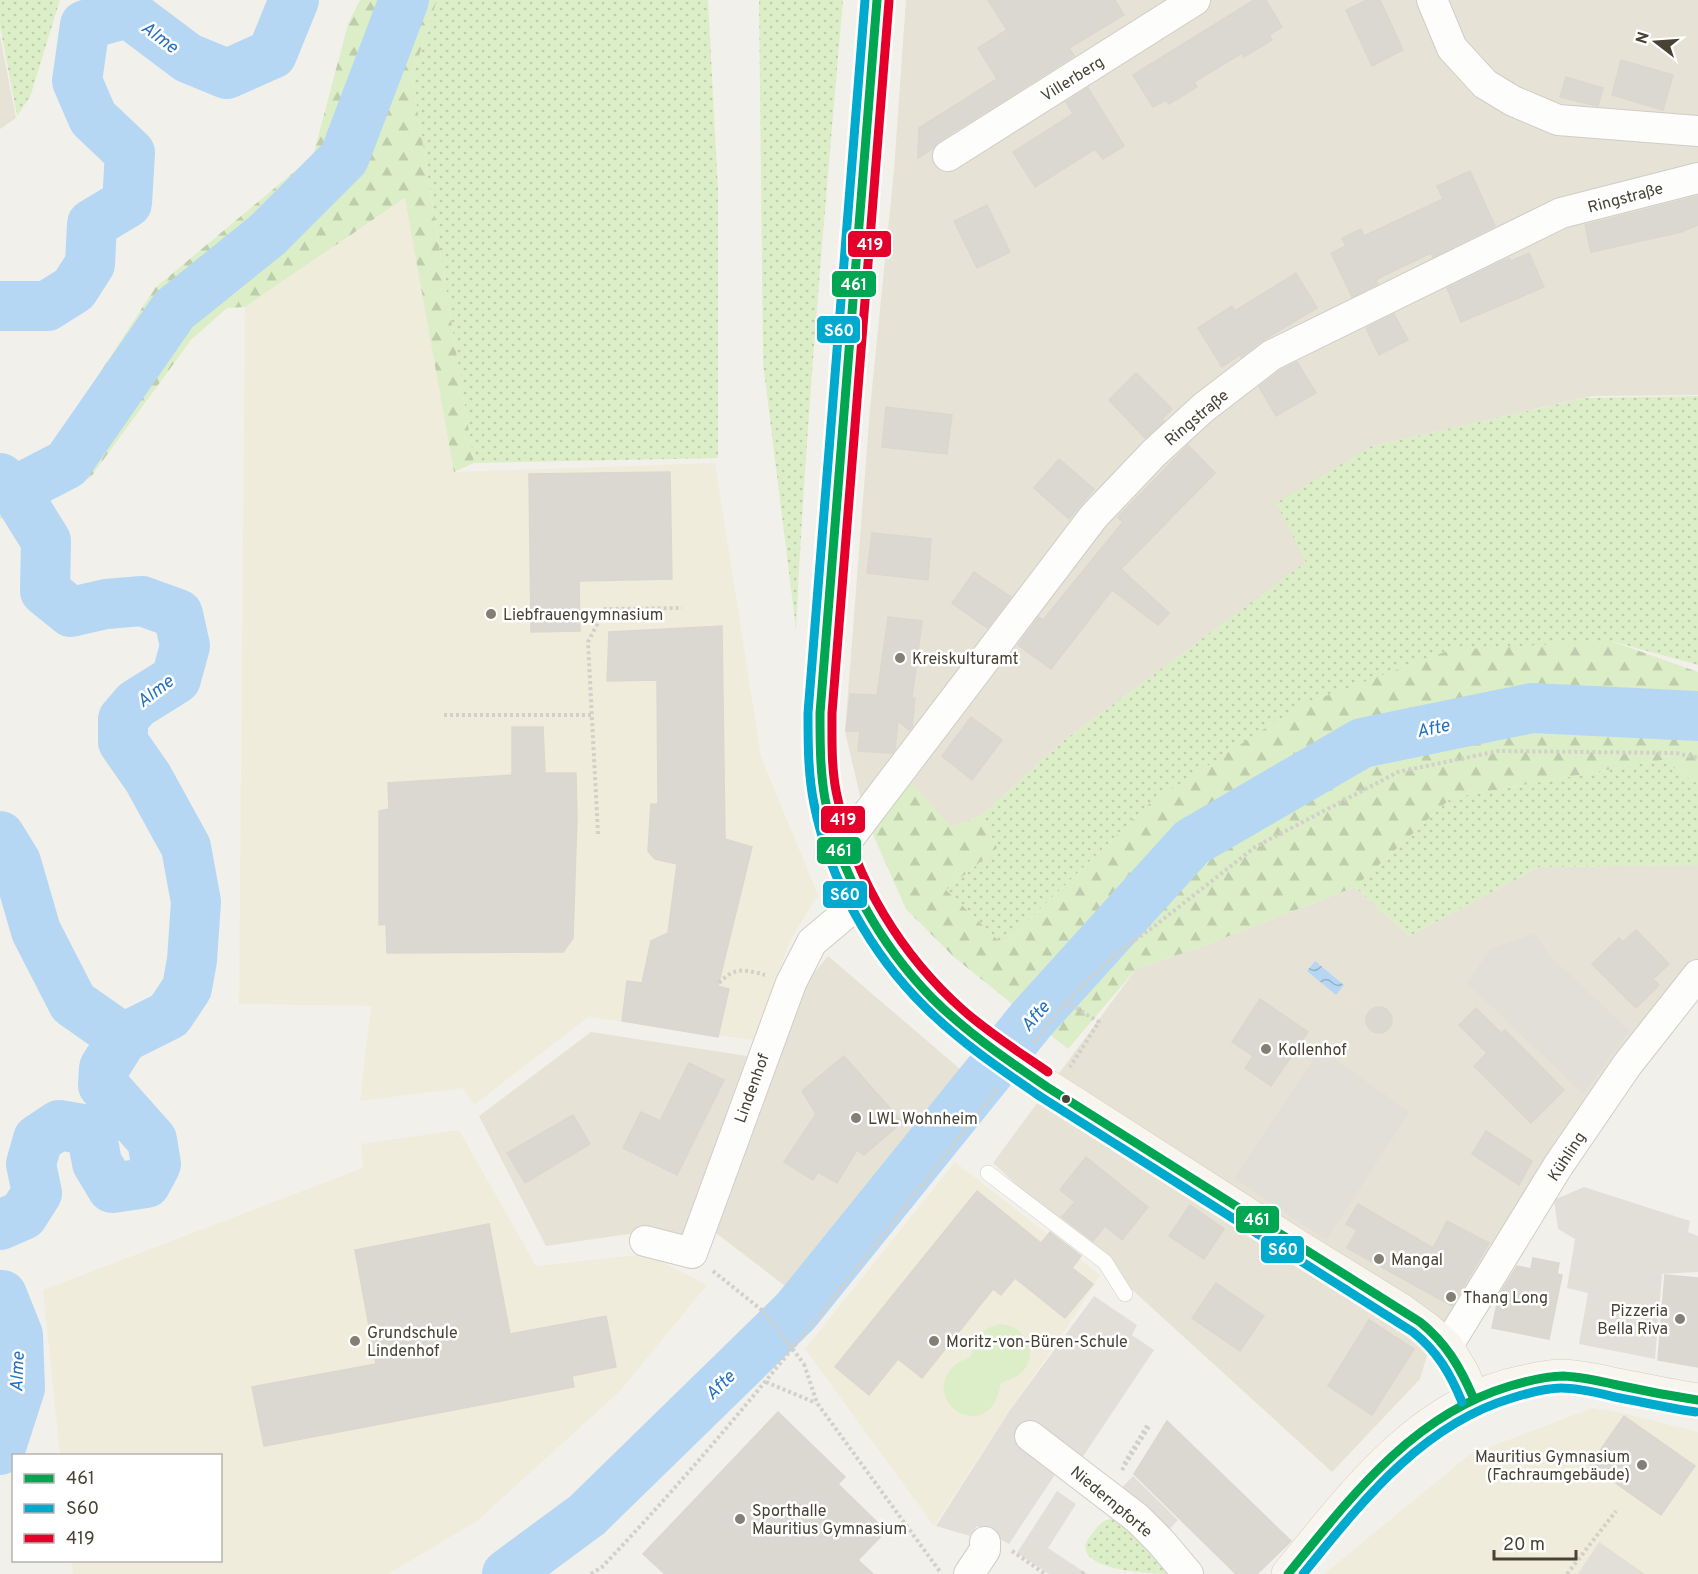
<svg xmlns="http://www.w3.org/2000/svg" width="1698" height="1574" viewBox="0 0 1698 1574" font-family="Overpass,sans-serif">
<defs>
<pattern id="grass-dots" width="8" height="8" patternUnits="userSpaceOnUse" patternTransform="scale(1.5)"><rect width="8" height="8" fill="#dceec7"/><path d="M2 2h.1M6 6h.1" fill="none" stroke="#becdac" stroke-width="1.8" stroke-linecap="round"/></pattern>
<pattern id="forest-firs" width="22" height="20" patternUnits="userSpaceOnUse" patternTransform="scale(1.5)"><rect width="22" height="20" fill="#dceec7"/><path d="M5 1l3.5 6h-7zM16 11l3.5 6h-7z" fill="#becdac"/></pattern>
<pattern id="water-waves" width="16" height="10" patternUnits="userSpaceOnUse" patternTransform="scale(1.5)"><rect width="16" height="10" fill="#b6d7f3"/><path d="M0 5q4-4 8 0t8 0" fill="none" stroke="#96b0c6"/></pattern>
</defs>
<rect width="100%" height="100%" fill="#f2f0ea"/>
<g fill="#e6e2d6">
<path d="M906,0H1698V395L1593,396L1372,446L1307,562L1062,742L982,815L951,827L866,821L845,732L870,409L894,170Z"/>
<path d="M0,36L16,118L0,129Z"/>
<path d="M1698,865V960L1622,1046L1428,1352L1420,1379L1332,1472L993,1163L1136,969L1198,948L1355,887L1409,936L1539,867Z"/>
<path d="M828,956L960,1069L789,1289L712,1230L801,989Z"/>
<path d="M591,1032L747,1056L683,1234L649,1231L546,1246L479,1116Z"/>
</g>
<g fill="#f0ecdb">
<path d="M406,198L454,472L715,463L761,757L818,895L791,939L753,1040L588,1017L474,1105L463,1088L360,1101L371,1006L239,1004L245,307Z"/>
<path d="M459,1130L536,1266L646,1254L707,1285L619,1392L477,1521L388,1574H73L71,1561L220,1560V1456L60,1455L43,1290L363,1168L361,1144Z"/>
<path d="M955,1162L1100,1275L1063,1334L1009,1411L934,1526L805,1349Z"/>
<path d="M1592,1408L1623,1413L1698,1432V1574H1324L1469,1455Z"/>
</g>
<g fill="url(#grass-dots)">
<path d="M0,0H60L30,97L17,116L0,26Z"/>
<path d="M437,0H708L718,189V458L474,463L412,77Z"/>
<path d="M759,0H843C825,209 806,419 796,629L763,363Z"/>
<path d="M1698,396V665L1611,641L1149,804L1003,945L946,890L997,848L982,815L1062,742L1306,562L1276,503L1372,446L1585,398Z"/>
<path d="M1662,760L1698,784V865L1539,867L1409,936L1355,887L1451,798Z"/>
<path d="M1112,1518L1124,1520L1168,1572L1166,1574C1148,1574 1063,1569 1091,1535C1098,1526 1101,1521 1112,1518Z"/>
</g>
<g fill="url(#forest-firs)">
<path d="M360,0H437L412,77L474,463L454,472L405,198L245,307L227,308L191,340L90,478L0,519V469L53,445L155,288L313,156L348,24Z"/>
<path d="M1611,641L1698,672V784L1662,760L1451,798L1355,887L1198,948L1136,969L1068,1049L954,957L906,909L867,821L911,782L951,827L982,815L997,848L946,890L1003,945L1149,804L1301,705L1450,650Z"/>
</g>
<path fill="#dceec7" d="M1001,1324C1005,1325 1011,1325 1015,1328C1030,1337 1036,1359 1022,1372C1016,1378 1009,1380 1001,1383C991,1447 921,1405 951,1369C955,1363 965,1360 971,1356C975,1337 982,1328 1001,1324Z"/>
<g fill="#e1dfd8">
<path d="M1535,934L1549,955L1630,1031L1583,1094L1467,983L1491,948Z"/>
<path d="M1320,1049L1410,1112L1326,1240L1234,1178Z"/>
<path d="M1584,1187L1690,1221L1688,1232L1698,1236V1272L1662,1274L1655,1359L1579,1344L1588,1293L1567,1288L1575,1239L1558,1229L1554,1200Z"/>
<path d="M1094,1296L1137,1325L1132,1335L1154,1350L1076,1467L1066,1458L1009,1544L977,1526L970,1536L936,1526L1010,1410Z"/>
<path d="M1133,1476L1178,1520L1154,1545L1109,1501Z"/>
<path d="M1057,1491L1076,1504L1048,1548L1087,1574H1049L1017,1553Z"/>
<path d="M1599,1542L1645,1574H1578Z"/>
</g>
<path fill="url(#water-waves)" d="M1315,961L1344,985L1336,995L1307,971Z"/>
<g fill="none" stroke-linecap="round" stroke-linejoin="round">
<g stroke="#b6d7f3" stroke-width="50">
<path d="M0,306H47L74,289L90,264L92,224L127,203L130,153L93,118L77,81L85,25L128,13L188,58L227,74L272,54L294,0"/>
<path d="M0,478L15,491L46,541L45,591L71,612L106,604L142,601L178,614L185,646L176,679L136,704L123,719V742L148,778L186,847L196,902L192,960L187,988L169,1015L123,1038L104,1068L103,1085L152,1140L156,1164L146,1183L112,1188L97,1163L93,1141L82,1129L59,1125L38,1139L31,1164L37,1193L23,1215L0,1225"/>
<path d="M15,491L67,464L174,310L267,235L344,158L404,0"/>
<path d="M0,836L16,862L36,931L73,1003L123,1038"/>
<path d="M0,1295H2L18,1335L20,1388L0,1450"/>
<path d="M507,1574L587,1515L796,1311L1031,1020L1192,842L1362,743L1532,708L1698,716"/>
</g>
</g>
<g fill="#dbd8d2" stroke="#dad7cf" stroke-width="1.5">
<path d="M988,0H1115L1124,15L1069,48L1074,56L939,141L932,149L918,158L919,128L997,79L978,48L1007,30Z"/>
<path d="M1254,0H1266L1282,27L1269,35L1272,40L1244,57L1242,53L1194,82L1197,87L1169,104L1166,100L1153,107L1133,75Z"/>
<path d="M1367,0H1380L1403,50L1372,66L1346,10Z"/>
<path d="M1621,60L1673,75L1663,110L1612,95Z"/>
<path d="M1566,77L1603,88L1598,106L1560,97Z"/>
<path d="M1088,88L1124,146L1103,159L1095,149L1035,187L1013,152L1073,114L1066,102Z"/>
<path d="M1470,171L1495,226L1433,257L1431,253L1383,276L1376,280L1378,284L1352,297L1331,253L1346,246L1342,238L1361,229L1364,236L1443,199L1437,186Z"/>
<path d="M1698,196V225L1681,232L1591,252L1585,225Z"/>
<path d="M987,205L1010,252L977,268L954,221Z"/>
<path d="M1529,253L1544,287L1461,322L1447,288L1509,258L1511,261Z"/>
<path d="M1296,273L1317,308L1262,341L1241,357L1240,355L1222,367L1198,328L1232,306L1235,311Z"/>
<path d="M1394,314L1408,340L1379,355L1366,328Z"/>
<path d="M1297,362L1316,393L1276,416L1259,387L1281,370Z"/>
<path d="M1136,373L1172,409L1162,419L1164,421L1145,438L1109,400Z"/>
<path d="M886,407L952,415L947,454L882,447Z"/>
<path d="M1188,445L1215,473L1121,569L1169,613L1158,625L1112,590L1051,669L1018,645L1039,617L1043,620L1123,522L1118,517Z"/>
<path d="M1059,459L1094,489L1069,519L1034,488Z"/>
<path d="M670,472L672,579L579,581L580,631L531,632L529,474Z"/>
<path d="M872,533L931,539L928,580L867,573Z"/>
<path d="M974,572L1011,597L987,628L952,603Z"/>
<path d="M888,617L922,621L912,698H915L912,727L909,730L898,721L895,749L892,753L858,751L860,731H846L850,694L877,695Z"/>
<path d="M722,626L725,839L752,847L718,986L729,989L718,1037L622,1021L627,981L642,983L651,941L668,933L677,864L655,859L648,851L651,804H658L657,680L607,681L609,632Z"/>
<path d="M971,717L1002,740L972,780L942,756Z"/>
<path d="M512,727H543L545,773H576L577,818L573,938L563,952L387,953L386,924L379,925V811L389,809L388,783L512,775Z"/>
<path d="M1636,930L1669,964L1653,979L1659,985L1636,1008L1592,964L1619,938L1623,942Z"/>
<path d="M1260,999L1308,1032L1271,1086L1245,1068L1253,1056L1232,1042Z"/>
<circle cx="1379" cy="1020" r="13"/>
<path d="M1476,1008L1501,1033L1505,1030L1564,1090L1531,1123L1474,1066L1487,1053L1459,1025Z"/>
<path d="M844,1056L902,1122L864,1155L857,1150L837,1183L818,1172L813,1180L784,1162L816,1114L802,1091Z"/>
<path d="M689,1063L724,1080L677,1175L623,1148L641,1112L660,1121Z"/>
<path d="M573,1115L590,1144L525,1183L507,1153Z"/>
<path d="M1486,1131L1532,1161L1519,1185L1472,1154Z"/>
<path d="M1086,1157L1148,1207L1122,1240L1105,1226L1093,1241L1062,1217L1075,1202L1060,1190Z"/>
<path d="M977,1191L1041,1243L1050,1232L1081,1256L1072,1268L1093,1284L1065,1318L1015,1278L1001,1295L993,1289L922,1378L898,1359L869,1395L835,1367Z"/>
<path d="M1358,1204L1433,1248L1447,1221L1489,1243L1452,1306L1347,1248L1357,1230L1346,1224Z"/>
<path d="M1190,1205L1224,1229L1204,1259L1169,1236Z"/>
<path d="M489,1224L510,1334L606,1316L616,1367L572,1376L574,1387L264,1446L252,1387L376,1364L355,1250Z"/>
<path d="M1533,1258L1559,1263L1557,1274L1562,1275L1549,1339L1492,1328L1499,1295L1517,1266L1531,1269Z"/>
<path d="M1665,1275L1698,1278V1367L1658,1360Z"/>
<path d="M1216,1283L1264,1316L1240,1351L1192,1318Z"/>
<path d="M1369,1320L1414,1349L1372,1415L1328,1386Z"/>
<path d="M778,1412L845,1477L838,1484L886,1531L858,1560L873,1574H665L643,1554Z"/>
<path d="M1624,1416L1695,1466L1661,1515L1590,1465Z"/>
<path d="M1167,1421L1291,1541L1257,1574H1236L1134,1474Z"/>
</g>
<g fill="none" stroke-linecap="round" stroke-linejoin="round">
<g stroke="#d0cdc7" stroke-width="16">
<path id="service" d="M988,1173L1105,1262L1125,1294"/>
</g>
<g stroke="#d0cdc7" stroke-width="32">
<g id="minor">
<path d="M1432,0L1452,48L1485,84L1513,101L1558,120L1698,131"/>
<path d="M948,156L1195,0"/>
<path d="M840,850L1094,516L1154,453L1203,408L1272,355L1561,213L1698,178"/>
<path d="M645,1241L692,1253L791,983L812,942L862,900"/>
<path d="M1447,1347L1558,1166L1627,1065L1698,975"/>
<path d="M1030,1436L1137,1518L1161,1542L1188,1574"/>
<path d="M969,1574L985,1550V1542"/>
</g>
</g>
<g stroke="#d2cec0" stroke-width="34">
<g id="secondary">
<path d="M877,0L824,653C822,688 817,724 820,758C830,863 880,946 954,1018"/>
<path d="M1041,1082L1297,1246L1401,1310L1427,1329L1447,1347L1463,1374L1473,1397"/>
<path d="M1288,1574C1351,1497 1419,1403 1523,1382C1536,1379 1550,1376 1563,1376C1581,1377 1600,1381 1617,1385C1644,1390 1671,1396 1698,1400"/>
</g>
</g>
<g stroke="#d2d0c9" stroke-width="4" stroke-dasharray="3 3" stroke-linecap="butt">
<path d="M444,715H592"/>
<path d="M598,834L588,642L605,609L682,608"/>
<path d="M719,983C734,967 744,969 765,975"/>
<path d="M1066,1002L1099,1022L1070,1067"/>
<path d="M1034,1042L1066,1002L1114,955L1152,928L1255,847L1398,772L1498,751L1676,753L1698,758"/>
<path d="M713,1271L763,1311"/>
<path d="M804,1364L817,1403L941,1573"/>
<path d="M766,1382L816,1403"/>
<path d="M1124,1464L1148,1424"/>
<path d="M1122,1470L1150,1425"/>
<path d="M1012,1551L1045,1574"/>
<path d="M591,1574L602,1567C745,1417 869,1251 998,1088"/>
<path d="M1082,1574L1084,1571"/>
<path d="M1567,1574L1616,1511"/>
</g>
<use href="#service" stroke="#fdfdfc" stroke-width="15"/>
<use href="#minor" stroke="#fdfdfc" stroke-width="30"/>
<use href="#secondary" stroke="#f7f5ee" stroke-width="33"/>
<g stroke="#d2cec0" stroke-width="34" stroke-linecap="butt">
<path id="secondary-bridge" d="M954,1018L996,1051L1041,1082"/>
</g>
<path stroke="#d2d0c9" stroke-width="4" stroke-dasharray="3 3" stroke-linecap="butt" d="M763,1311L804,1364"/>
<use href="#secondary-bridge" stroke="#f7f5ee" stroke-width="33"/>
<g stroke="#fff" stroke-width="14">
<g id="bus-1">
<path d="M877,0L820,713C820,742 820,771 825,799C839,872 880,945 932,998C966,1032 1007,1060 1047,1087L1420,1322C1446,1343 1460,1367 1473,1397"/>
<path d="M1288,1574C1350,1498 1412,1415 1510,1386C1527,1381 1545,1376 1563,1376C1582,1377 1600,1381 1617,1385C1644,1391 1671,1396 1698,1400"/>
</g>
</g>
<g stroke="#fff" stroke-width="14">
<g id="bus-2">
<path d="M865,0L808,713C808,743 808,774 814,804C829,879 871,954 925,1007C960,1042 1000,1069 1041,1097L1413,1332C1437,1351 1450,1373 1462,1402"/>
<path d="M1303,1574C1361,1503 1421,1425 1512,1398C1528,1393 1545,1388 1561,1388C1580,1388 1598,1393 1615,1397C1642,1402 1669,1408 1696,1412"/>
</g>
</g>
<g stroke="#fff" stroke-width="14">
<path id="bus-3" d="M889,1L832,713C832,742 831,772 838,800C855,880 902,956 963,1010C989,1033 1019,1052 1048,1072"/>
</g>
<use href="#bus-1" stroke="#00a651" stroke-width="9"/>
<use href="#bus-2" stroke="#00a9ce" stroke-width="9"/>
<use href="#bus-3" stroke="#e4002b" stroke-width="9"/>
</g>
<g fill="#847f74" stroke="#fff" stroke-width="2">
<circle cx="491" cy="614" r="6"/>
<circle cx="900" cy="658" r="6"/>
<circle cx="1266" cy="1049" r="6"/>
<circle cx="856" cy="1118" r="6"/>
<circle cx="1379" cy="1259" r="6"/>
<circle cx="1451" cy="1297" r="6"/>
<circle cx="1680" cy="1319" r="6"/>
<circle cx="355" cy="1341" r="6"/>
<circle cx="934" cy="1341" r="6"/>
<circle cx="1642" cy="1465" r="6"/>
<circle cx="740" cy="1519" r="6"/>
</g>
<circle fill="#484234" stroke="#fff" stroke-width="2" cx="1066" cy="1099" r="5"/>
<g text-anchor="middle" stroke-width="5" stroke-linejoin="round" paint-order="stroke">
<g font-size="16" fill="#484234" stroke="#fff">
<text transform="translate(1072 78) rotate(-32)" y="6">Villerberg</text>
<text transform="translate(1625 197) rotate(-15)" y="6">Ringstraße</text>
<text transform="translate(1196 417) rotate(-40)" y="6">Ringstraße</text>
<text transform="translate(751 1088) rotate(-70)" y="6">Lindenhof</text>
<text transform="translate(1566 1156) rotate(-57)" y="6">Kühling</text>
<text transform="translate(1112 1501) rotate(40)" y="6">Niedernpforte</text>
</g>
<g font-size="16" fill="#484234" stroke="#fff" text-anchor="start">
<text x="503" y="620">Liebfrauengymnasium</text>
<text x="912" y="664">Kreiskulturamt</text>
<text x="1278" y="1055">Kollenhof</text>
<text x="868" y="1124">LWL Wohnheim</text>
<text x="1391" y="1265">Mangal</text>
<text x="1463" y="1303">Thang Long</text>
<text x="1668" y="1316" text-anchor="end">Pizzeria<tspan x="1668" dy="18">Bella Riva</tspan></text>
<text x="367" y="1338">Grundschule<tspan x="367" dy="18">Lindenhof</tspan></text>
<text x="946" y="1347">Moritz-von-Büren-Schule</text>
<text x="1630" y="1462" text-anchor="end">Mauritius Gymnasium<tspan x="1630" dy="18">(Fachraumgebäude)</tspan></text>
<text x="752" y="1516">Sporthalle<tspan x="752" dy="18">Mauritius Gymnasium</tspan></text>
</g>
<g font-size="18" font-style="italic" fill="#2372bf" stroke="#fff">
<text transform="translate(160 37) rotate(37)" y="6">Alme</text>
<text transform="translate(155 691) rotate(-37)" y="6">Alme</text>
<text transform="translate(1433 728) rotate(-12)" y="6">Afte</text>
<text transform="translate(1035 1016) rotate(-49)" y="6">Afte</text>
<text transform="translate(17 1372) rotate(-88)" y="6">Alme</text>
<text transform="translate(720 1385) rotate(-44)" y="6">Afte</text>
</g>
</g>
<g stroke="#fff" stroke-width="2">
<rect x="847" y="230" width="45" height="28" rx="6" fill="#e4002b"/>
<rect x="831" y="270" width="46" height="28" rx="6" fill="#00a651"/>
<rect x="816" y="315" width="45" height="29" rx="6" fill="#00a9ce"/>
<rect x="820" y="805" width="46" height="29" rx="6" fill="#e4002b"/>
<rect x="816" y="836" width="46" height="29" rx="6" fill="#00a651"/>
<rect x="822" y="880" width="46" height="29" rx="6" fill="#00a9ce"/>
<rect x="1235" y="1205" width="45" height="29" rx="6" fill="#00a651"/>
<rect x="1260" y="1235" width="45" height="29" rx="6" fill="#00a9ce"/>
</g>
<g font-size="16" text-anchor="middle" font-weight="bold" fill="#fff">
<text x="870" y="250">419</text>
<text x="854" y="290">461</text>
<text x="839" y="336">S60</text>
<text x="843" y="825">419</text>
<text x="839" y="856">461</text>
<text x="845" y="900">S60</text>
<text x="1257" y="1225">461</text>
<text x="1283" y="1255">S60</text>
</g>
<rect x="12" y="1454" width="210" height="108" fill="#ffffff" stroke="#b6b3ae" stroke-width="1.5"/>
<rect x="24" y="1474" width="30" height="9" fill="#00a651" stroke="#b6b3ae" stroke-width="1.5"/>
<text x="66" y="1484" font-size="18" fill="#484234">461</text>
<rect x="24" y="1504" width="30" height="9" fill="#00a9ce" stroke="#b6b3ae" stroke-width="1.5"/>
<text x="66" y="1514" font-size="18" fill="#484234">S60</text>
<rect x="24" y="1534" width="30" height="9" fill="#e4002b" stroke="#b6b3ae" stroke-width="1.5"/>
<text x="66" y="1544" font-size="18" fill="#484234">419</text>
<g transform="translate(1656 42) rotate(287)" stroke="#ffffff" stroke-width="4.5" paint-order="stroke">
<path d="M0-4.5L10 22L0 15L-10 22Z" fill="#484234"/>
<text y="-9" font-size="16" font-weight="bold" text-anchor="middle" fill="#484234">N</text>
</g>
<path d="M1494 1550v9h82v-9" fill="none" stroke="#484234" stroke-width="3"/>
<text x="1503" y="1550" font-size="18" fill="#484234" stroke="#ffffff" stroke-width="4.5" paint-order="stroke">20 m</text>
</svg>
